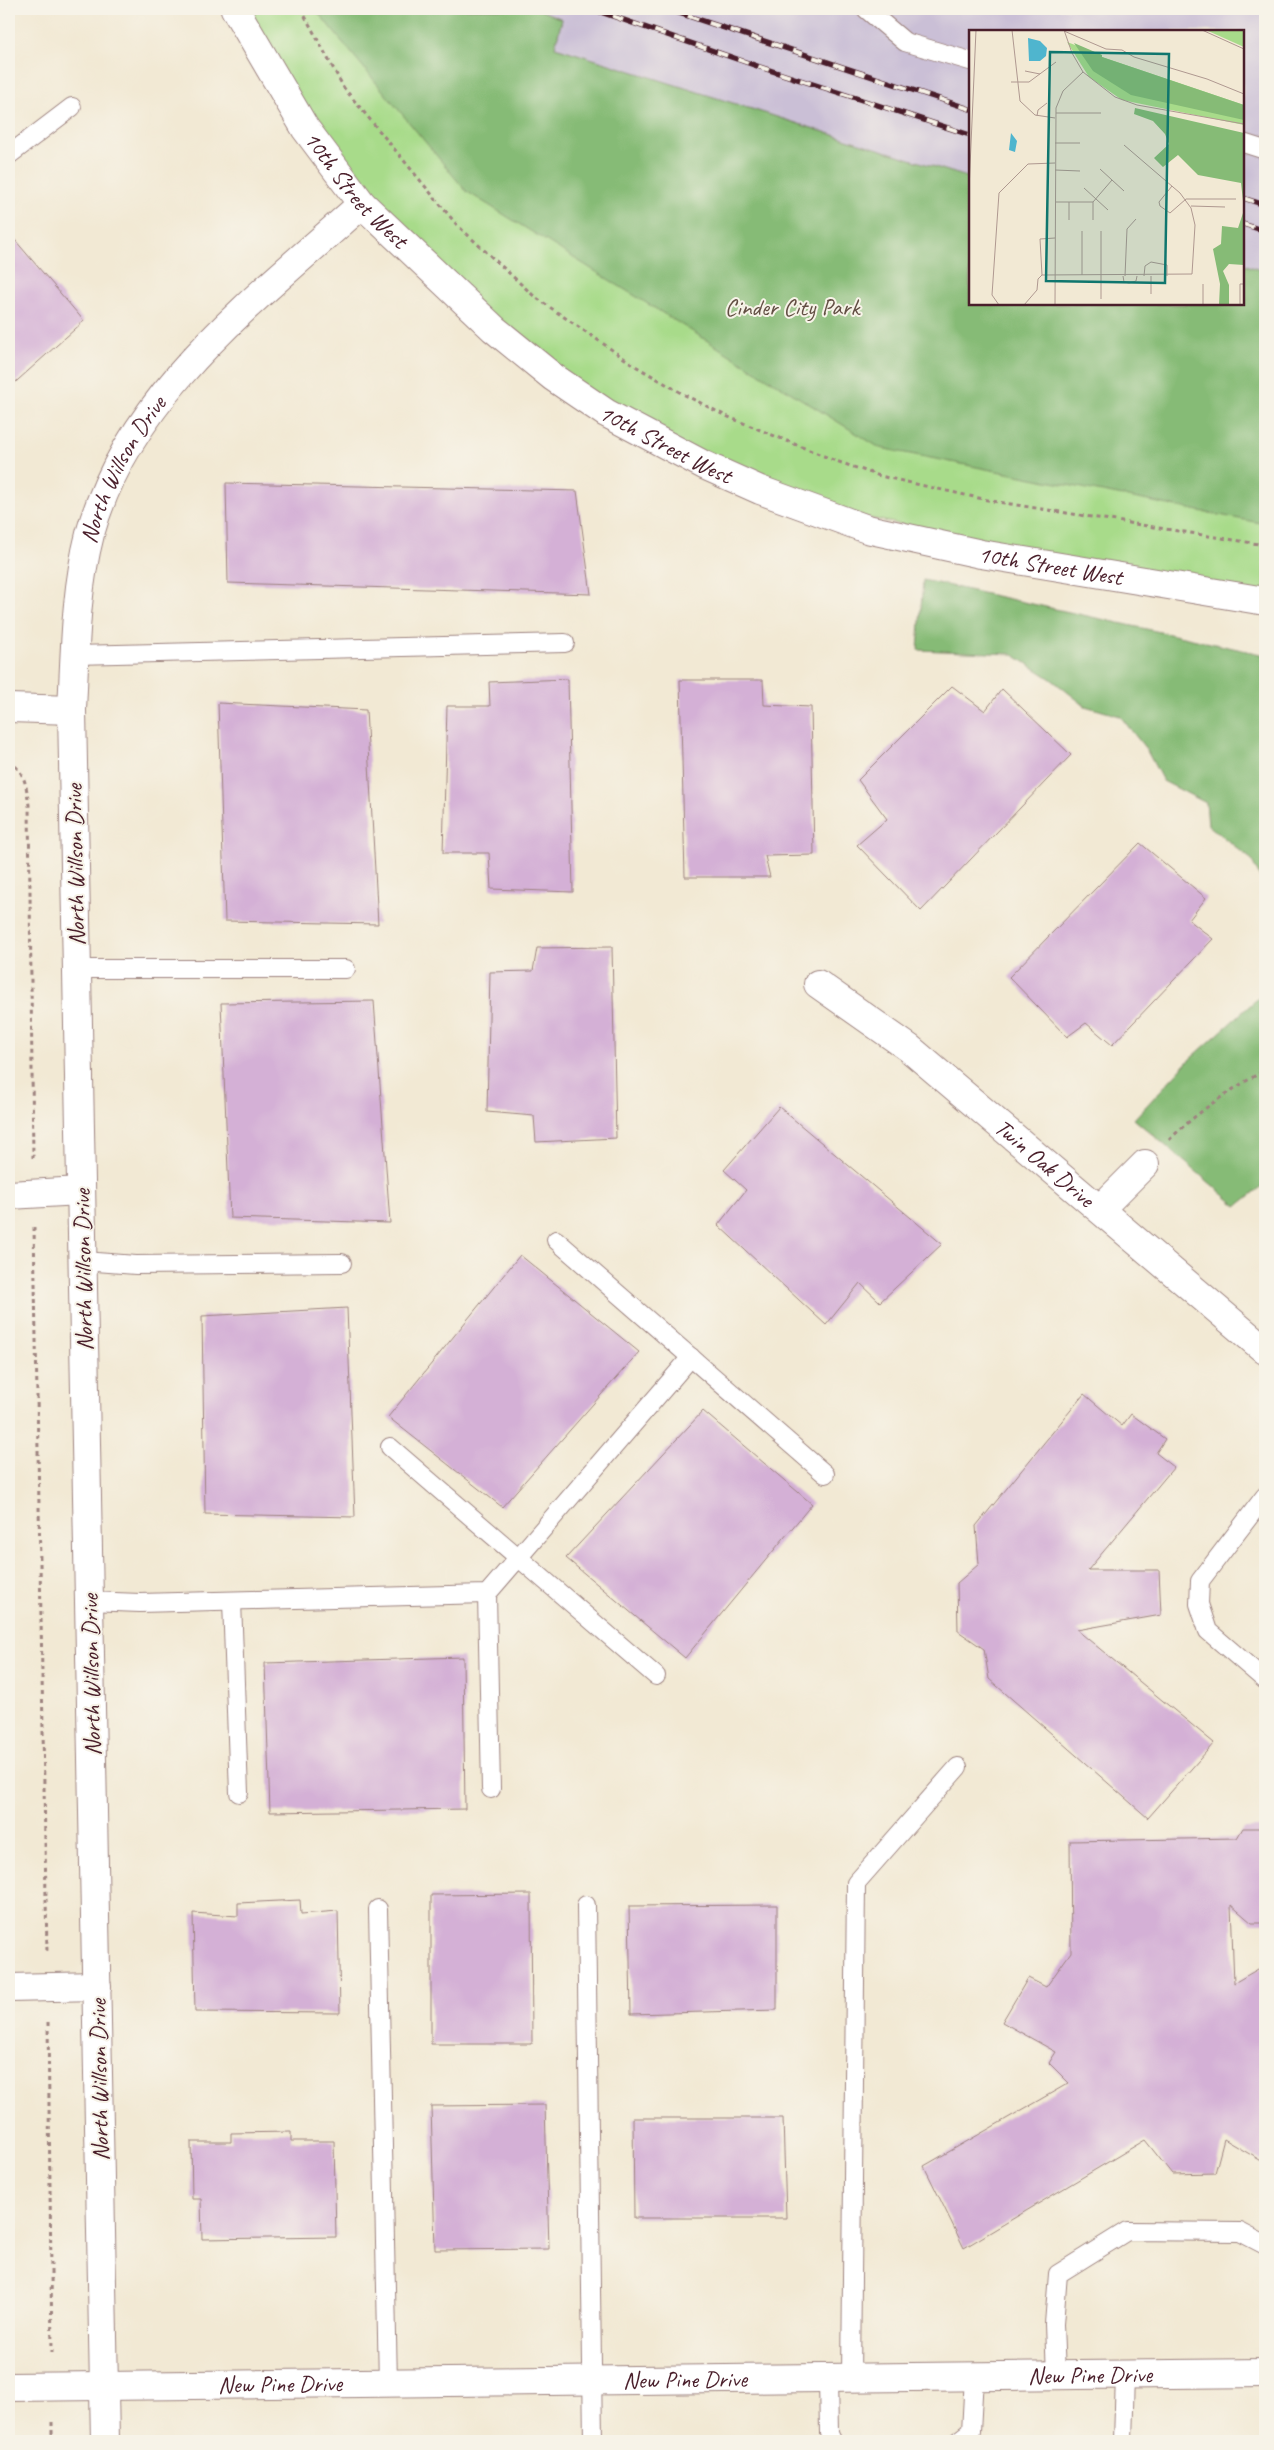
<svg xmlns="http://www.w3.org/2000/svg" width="1274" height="2450" viewBox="0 0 1274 2450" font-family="Caveat,sans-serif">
<rect width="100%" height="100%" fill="#f7f3e8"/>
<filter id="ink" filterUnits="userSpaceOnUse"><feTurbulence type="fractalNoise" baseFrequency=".02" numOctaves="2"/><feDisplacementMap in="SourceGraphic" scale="10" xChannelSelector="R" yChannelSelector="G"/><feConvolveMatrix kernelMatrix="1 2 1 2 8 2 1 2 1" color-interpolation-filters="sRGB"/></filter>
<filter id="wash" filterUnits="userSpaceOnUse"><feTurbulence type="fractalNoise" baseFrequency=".0096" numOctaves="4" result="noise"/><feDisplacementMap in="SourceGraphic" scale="20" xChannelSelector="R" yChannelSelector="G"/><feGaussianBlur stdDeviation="1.12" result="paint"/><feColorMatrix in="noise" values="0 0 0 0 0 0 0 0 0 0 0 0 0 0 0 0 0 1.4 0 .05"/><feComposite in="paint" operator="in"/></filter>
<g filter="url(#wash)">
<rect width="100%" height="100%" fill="#f2e9d4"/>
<path fill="#cabfd6" d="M538,9H1265V272L1243,264V31H970V178L555,47L562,19Z"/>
<path fill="#a8db8a" stroke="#797d5a" d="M235,9H537L562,19L555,47L970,178V304H1243V264L1265,272V600L787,501L588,400L362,204Z"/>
<g fill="#86bb76" stroke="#686d50">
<path d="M315,9H537L562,19L555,47L970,178V304H1243V264L1265,272V524L880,448L466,191Z"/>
<path d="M923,580L1265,655V887L1251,859L1208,825L1206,803L1163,781L1146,749L1120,716L1085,706L1051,679L1012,654L918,650Z"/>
<path d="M1265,992V1184L1237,1206L1134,1119L1189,1060Z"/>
</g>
<g id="blocks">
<g fill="#d4b0d6">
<path d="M9,233L84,321L9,388Z"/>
<path d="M226,483L577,491L591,594L228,583Z"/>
<path d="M568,679L573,892L491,889L489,853H443L447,706H490L489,682Z"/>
<path d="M680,680H763L764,705L811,707L814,855L765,856L770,877H685Z"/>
<path d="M952,686L985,711L1002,689L1071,755L921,911L857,845L887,819L858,780Z"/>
<path d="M218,703L366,710L378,924L225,921Z"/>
<path d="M1140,843L1206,898L1189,920L1213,939L1112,1045L1086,1023L1067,1037L1009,977Z"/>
<path d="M612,947L616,1138L536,1142L534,1116L487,1112L490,972L533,971L537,948Z"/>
<path d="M374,1001L390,1223L230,1218L221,1003Z"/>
<path d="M779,1107L942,1244L880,1302L860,1283L826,1325L718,1225L746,1190L724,1170Z"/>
<path d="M520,1255L639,1352L502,1507L388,1417Z"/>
<path d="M347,1308L355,1517L205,1514L202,1316Z"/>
<path d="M1084,1394L1122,1426L1131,1414L1165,1439L1156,1453L1174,1467L1088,1570H1159L1161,1615L1077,1630L1214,1743L1148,1818L989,1679L984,1649L958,1631L957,1583L979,1564L976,1526Z"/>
<path d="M703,1411L812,1504L685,1658L566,1558Z"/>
<path d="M463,1657L465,1809L270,1812L265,1663Z"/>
<path d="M1243,1828H1265V1923H1252L1231,1905L1234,1983L1265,1965V2163L1224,2139L1215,2173L1172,2174L1145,2140L964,2248L924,2166L1069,2083L1049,2063L1056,2052L1002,2022L1028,1978L1046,1987L1071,1952L1070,1841L1237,1838Z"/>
<path d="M531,1894L532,2044H431V1895Z"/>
<path d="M300,1900L301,1914L338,1911L340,2013L195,2012L193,1913L238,1916V1903Z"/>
<path d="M777,1905V2010L631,2014L629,1906Z"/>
<path d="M545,2105L549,2249L435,2250L431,2106Z"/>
<path d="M633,2118H783L786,2218H634Z"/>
<path d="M291,2132V2141H334L336,2237L202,2239L201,2199H192L191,2142H231V2133Z"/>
</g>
</g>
</g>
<g filter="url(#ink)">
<use href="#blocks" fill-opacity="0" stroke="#9e8480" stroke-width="1"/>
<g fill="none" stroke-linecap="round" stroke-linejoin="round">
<g stroke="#9e8480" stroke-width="20">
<g id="service">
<path d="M866,9L905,42L970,61"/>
<path d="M1243,143L1265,150"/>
<path d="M9,155L72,107"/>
<path d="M75,655L565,643"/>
<path d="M77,969H346"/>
<path d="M556,1240L825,1474"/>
<path d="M83,1261L136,1265L342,1263"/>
<path d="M390,1447L656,1676"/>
<path d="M1265,1496L1200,1581L1199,1604L1208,1631L1265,1680"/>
<path d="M487,1594L491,1789"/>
<path d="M89,1601L140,1603L487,1594L691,1357"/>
<path d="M232,1601L239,1793"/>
<path d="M586,1905L593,2441"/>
<path d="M378,1909L388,2383"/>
<path d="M1056,2376L1054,2324L1058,2274L1127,2231L1240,2232L1265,2245"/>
<path d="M851,2377L856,1883L958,1767"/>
<path d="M828,2378L829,2433L833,2441"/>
<path d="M958,2441L971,2431L974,2377"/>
<path d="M1123,2441L1125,2375"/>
</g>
</g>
<g stroke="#9e8480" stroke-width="30">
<g id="minor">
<path d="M9,708L72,710"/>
<path id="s1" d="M818,984L909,1048L1265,1350"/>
<path d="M9,1195L81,1191"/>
<path d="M1100,1209L1145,1164"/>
<path d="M9,1988L97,1986"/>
<path id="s2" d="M9,2387L1265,2373"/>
<path id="s3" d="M105,2441L72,710C75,651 75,592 90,534C129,392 258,298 362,204"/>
</g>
</g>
<g stroke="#9e8480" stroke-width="30">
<g id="tertiary">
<path id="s4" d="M235,9L305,128L362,204L494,329L553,377L606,413L704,465L760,490L867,529L981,554L1265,601"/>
</g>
</g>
<g stroke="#9e8480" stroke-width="3" stroke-dasharray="4 4" stroke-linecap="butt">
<path d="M301,9L344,88L457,225L535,297L637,367L683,394L726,416L836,461L880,476L992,501L1265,545"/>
<path d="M9,761C26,773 26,786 29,805L33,1158"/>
<path d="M1169,1140C1198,1111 1230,1090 1265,1070"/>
<path d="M34,1227L47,1953"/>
<path d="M48,2022L52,2353"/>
<path d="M52,2422V2441"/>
</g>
<use href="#service" stroke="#fff" stroke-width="18"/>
<use href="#minor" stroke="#fff" stroke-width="28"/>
<use href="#tertiary" stroke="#fff" stroke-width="28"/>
<g stroke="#4a1f2b" stroke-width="5.5">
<g id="rail">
<path d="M592,9L760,67L970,135"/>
<path d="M667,9L970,109"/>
<path d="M1243,198L1265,205"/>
<path d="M1243,224L1265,231"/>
</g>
</g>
<use href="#rail" stroke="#f7f3e8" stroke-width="4" stroke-dasharray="11" stroke-linecap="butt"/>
</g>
</g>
<g text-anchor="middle" stroke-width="4" stroke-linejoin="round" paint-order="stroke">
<g font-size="24" fill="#4a1f2b" stroke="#f7f3e8">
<text dy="8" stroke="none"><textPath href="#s4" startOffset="218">10th Street West</textPath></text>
<text dy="8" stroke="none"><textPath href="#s4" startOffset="622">10th Street West</textPath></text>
<text dy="8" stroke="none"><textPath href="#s3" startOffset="1981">North Willson Drive</textPath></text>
<text dy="8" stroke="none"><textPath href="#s4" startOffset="1028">10th Street West</textPath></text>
<text transform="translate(75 865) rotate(-91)" y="8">North Willson Drive</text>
<text dy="8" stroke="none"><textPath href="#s1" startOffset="289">Twin Oak Drive</textPath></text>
<text transform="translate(83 1270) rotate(-91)" y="8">North Willson Drive</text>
<text transform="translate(91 1675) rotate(-91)" y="8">North Willson Drive</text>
<text transform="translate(99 2080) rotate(-91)" y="8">North Willson Drive</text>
<text dy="8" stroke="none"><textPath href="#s2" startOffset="1081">New Pine Drive</textPath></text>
<text dy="8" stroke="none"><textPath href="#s2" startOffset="676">New Pine Drive</textPath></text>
<text dy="8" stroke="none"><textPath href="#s2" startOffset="271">New Pine Drive</textPath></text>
</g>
<g font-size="24" fill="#624e43" stroke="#f7f3e8">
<text x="792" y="315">Cinder City Park</text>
</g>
</g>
<g transform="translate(969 30)">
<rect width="275" height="275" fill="#f2e9d4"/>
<path d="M237,0H275V17ZM98,12L133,25V27L275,75V95L153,70L120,47Z" fill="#a8db8a"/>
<path d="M105,13L133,25V27L275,75V90L162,65L124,41ZM166,78L275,103V235L260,234L254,241L260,255V275H250L251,254L244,219L252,214L253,196L269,198L275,180L272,153L229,145L209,125L194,137L185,128L200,114L196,104L184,91L165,84Z" fill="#86bb76"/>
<path d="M59,8L71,11L78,18L77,26L71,31H60ZM42,103L48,111L46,122L40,120Z" fill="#4fb5ce"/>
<path fill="none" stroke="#af9890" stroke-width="1" d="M43,0L51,71L66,85L86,88M95,0L103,23L114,42L146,67L168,75L275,94M233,0L275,19M95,1L137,19L153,20L165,27L238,49L275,64M56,41L71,44M42,52H60L87,32M87,83H132M68,86L69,80L78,73M86,113H111M131,139L155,161M86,140L111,141M203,156L190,172L191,176L201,183L217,169H267M115,158L139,180M0,160L7,0M86,172H124L143,150M100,172V190M124,172V190M222,176L256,177M113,201V245M73,245L71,209L86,208M154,246L155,252L160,253L167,251L168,246M156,246L158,199L167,189M175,246L176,236L182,232L198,235V246M234,254V275M182,264V246M132,269V201M271,274V254H275M30,275L23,265L30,163L59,134L86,133M55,275L68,260L69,249L73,245L223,244L226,195L222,178L211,163L155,115M86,275L87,78L94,61L114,42"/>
<path fill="#0f766e" fill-opacity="0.15" stroke="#0f766e" stroke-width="2.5" d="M81,22L200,24L196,253L77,251Z"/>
<rect width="275" height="275" fill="none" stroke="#4a1f2b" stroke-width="2.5"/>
</g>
<rect width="1274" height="2450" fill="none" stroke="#f7f3e8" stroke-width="30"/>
</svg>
